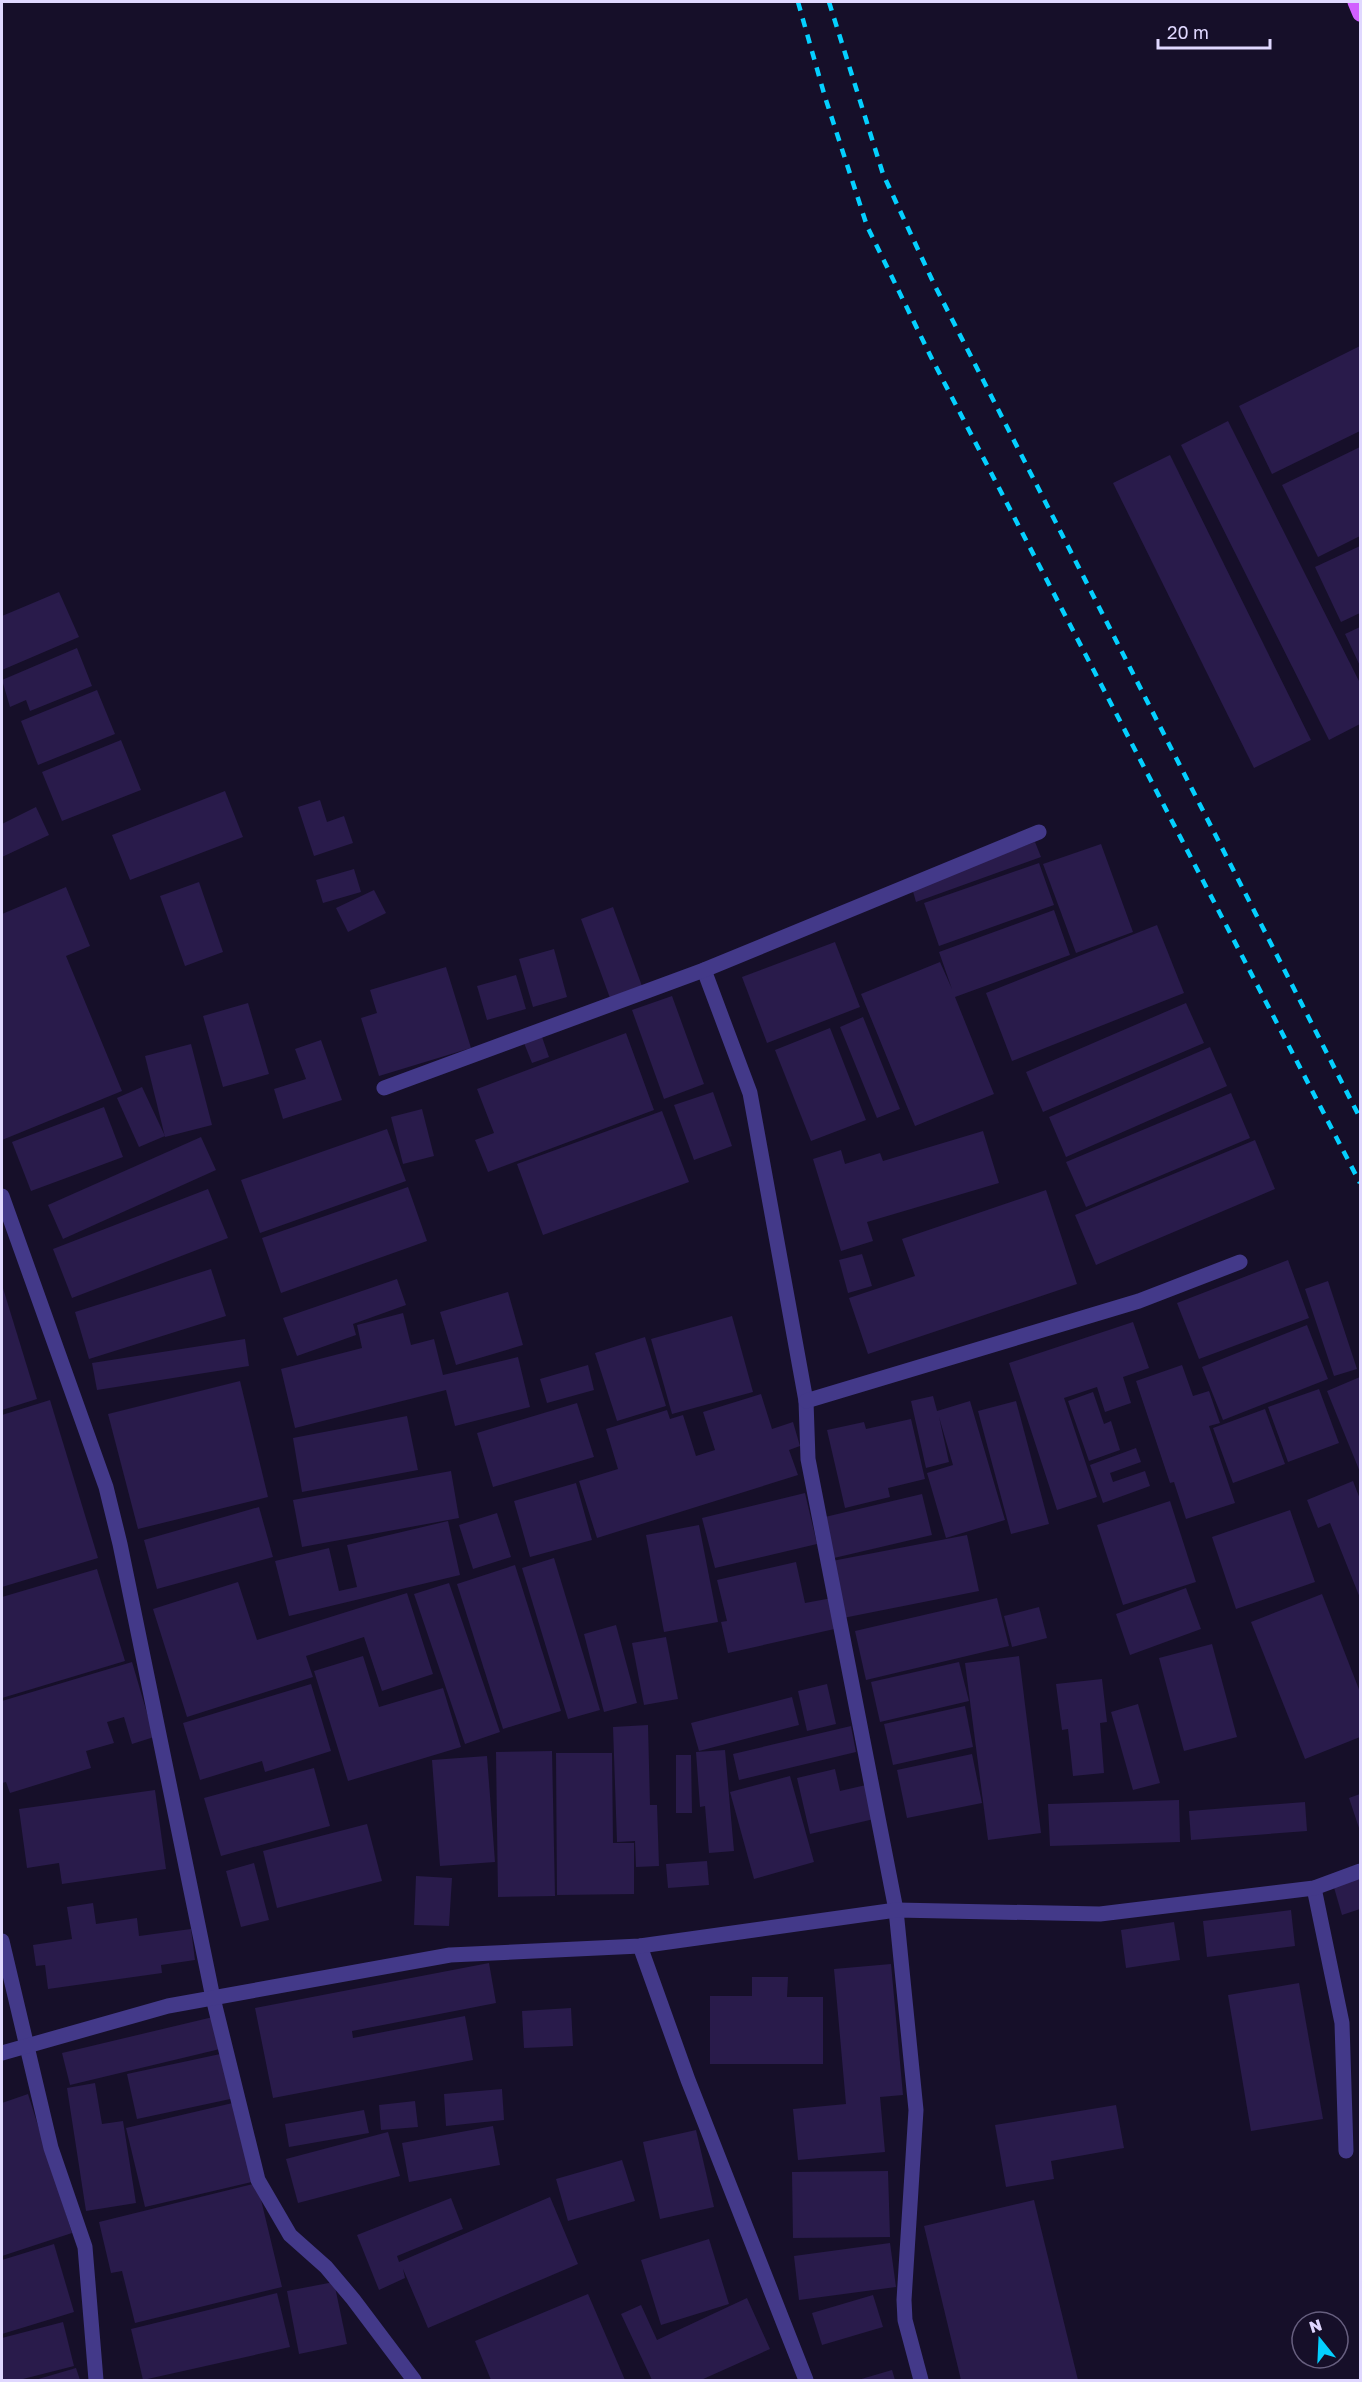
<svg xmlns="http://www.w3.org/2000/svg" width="1362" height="2382" viewBox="0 0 1362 2382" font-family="'Golos Text',sans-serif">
<rect width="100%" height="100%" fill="#160f29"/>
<g fill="#291b4b">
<path d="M1360,346V431L1272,474L1239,406Z"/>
<path d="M1228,421L1360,683V724L1329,740L1181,445Z"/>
<path d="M1360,447V536L1318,557L1282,485Z"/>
<path d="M1170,455L1311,740L1254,768L1113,483Z"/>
<path d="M1360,546V613L1341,622L1315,567Z"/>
<path d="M59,592L79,637L2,670V616Z"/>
<path d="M1360,627V666L1345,634Z"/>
<path d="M77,648L92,686L30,711L26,700L10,707L2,680Z"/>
<path d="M97,690L115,734L38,765L21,721Z"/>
<path d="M121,740L141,790L62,821L42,772Z"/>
<path d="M225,791L243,837L130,880L112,835Z"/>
<path d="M320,800L327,822L344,816L353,843L314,856L298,807Z"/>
<path d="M36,807L49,835L2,857V824Z"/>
<path d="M1035,842L1041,857L916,902L912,888Z"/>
<path d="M1101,844L1133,932L1076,953L1043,864Z"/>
<path d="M1039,863L1054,905L939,946L924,903Z"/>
<path d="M354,869L361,892L323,903L316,880Z"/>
<path d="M199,882L223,952L185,966L160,896Z"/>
<path d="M66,887L90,946L66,956L122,1091L2,1140V914Z"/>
<path d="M374,890L386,913L348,932L336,908Z"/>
<path d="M613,907L642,986L610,998L581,919Z"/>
<path d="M1054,910L1070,955L955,997L994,1094L915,1126L861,994L940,962L952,989L939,952Z"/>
<path d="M1157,925L1184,993L1012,1061L986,993Z"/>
<path d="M835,942L860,1007L767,1043L742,977Z"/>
<path d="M554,949L567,997L533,1007L519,959Z"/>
<path d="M446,967L471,1048L379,1076L361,1018L377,1013L370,990Z"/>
<path d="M516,975L526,1009L487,1020L477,986Z"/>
<path d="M672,996L704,1084L664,1099L632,1010Z"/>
<path d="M248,1003L269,1074L223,1087L203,1016Z"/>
<path d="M1186,1003L1204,1043L1043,1112L1026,1072Z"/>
<path d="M863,1017L900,1109L877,1118L840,1027Z"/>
<path d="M830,1028L866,1120L811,1141L775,1050Z"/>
<path d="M626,1033L654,1110L488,1172L475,1140L494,1133L477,1089Z"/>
<path d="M542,1037L549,1057L532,1063L524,1043Z"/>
<path d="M321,1040L342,1100L283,1119L274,1089L306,1079L295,1049Z"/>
<path d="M191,1044L212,1125L165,1137L145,1056Z"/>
<path d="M1210,1047L1227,1086L1066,1157L1049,1117Z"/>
<path d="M142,1087L165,1136L139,1147L117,1098Z"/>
<path d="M713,1092L732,1146L694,1160L674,1105Z"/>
<path d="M1231,1093L1250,1138L1086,1207L1066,1162Z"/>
<path d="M104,1107L123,1157L31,1191L12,1142Z"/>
<path d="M422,1109L434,1156L403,1164L391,1117Z"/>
<path d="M662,1111L689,1182L543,1235L517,1164Z"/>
<path d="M387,1129L406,1181L260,1233L241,1180Z"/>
<path d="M983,1131L999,1183L867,1222L873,1241L841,1251L813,1159L841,1150L845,1164L880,1153L883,1161Z"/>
<path d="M201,1137L216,1170L63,1239L48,1205Z"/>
<path d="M1255,1140L1275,1189L1096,1265L1075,1215Z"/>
<path d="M408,1187L427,1241L281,1293L262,1238Z"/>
<path d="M208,1189L228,1238L72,1298L53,1249Z"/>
<path d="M1046,1190L1077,1284L868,1354L849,1298L915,1276L902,1239Z"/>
<path d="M862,1254L872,1286L848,1293L839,1260Z"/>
<path d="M1288,1260L1309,1318L1199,1359L1177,1303Z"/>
<path d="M211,1269L226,1316L89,1359L75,1312Z"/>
<path d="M397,1279L406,1305L353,1324L356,1335L297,1356L283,1318Z"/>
<path d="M1328,1281L1357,1369L1334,1376L1305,1289Z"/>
<path d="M2,1285L37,1399L2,1410Z"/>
<path d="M508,1292L523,1345L456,1365L440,1312Z"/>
<path d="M403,1313L411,1345L434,1339L443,1375L518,1357L530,1407L455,1426L446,1390L295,1428L281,1369L362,1348L357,1325Z"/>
<path d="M732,1316L753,1392L672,1414L651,1339Z"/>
<path d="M1133,1322L1149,1368L1123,1377L1131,1403L1105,1412L1097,1387L1064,1398L1097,1497L1057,1510L1009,1363Z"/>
<path d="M1307,1325L1328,1379L1223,1420L1202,1367Z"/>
<path d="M645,1337L666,1406L617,1421L595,1353Z"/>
<path d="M245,1339L249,1366L97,1390L92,1363Z"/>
<path d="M588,1365L594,1390L547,1403L540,1379Z"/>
<path d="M1182,1365L1193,1396L1209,1391L1220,1423L1209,1426L1235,1503L1186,1519L1174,1482L1170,1483L1136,1381Z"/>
<path d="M1360,1377V1472L1327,1391Z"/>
<path d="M240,1381L268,1497L138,1529L108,1414Z"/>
<path d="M1319,1389L1339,1443L1288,1462L1268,1407Z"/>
<path d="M1093,1392L1104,1424L1111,1421L1120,1450L1089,1461L1068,1401Z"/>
<path d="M761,1394L772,1429L793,1422L800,1446L789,1450L798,1475L597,1538L579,1481L618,1469L606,1429L667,1410L670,1419L683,1415L696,1456L715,1450L703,1412Z"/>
<path d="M933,1396L937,1411L970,1401L1005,1520L946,1538L927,1473L953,1465L939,1417L949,1462L926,1468L911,1401Z"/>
<path d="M50,1400L98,1558L2,1587V1415Z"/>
<path d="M1016,1401L1049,1524L1011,1534L978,1411Z"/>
<path d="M577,1403L594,1457L493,1487L477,1433Z"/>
<path d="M1265,1409L1285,1464L1233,1483L1213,1428Z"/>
<path d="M407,1416L418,1470L302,1492L293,1438Z"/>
<path d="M911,1419L925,1479L888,1488L890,1497L845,1508L827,1430L864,1422L866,1429Z"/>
<path d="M1136,1448L1141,1462L1110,1473L1113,1482L1145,1471L1150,1486L1103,1503L1090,1465Z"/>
<path d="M451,1471L459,1518L302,1547L293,1500Z"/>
<path d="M1353,1481L1360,1499V1598L1330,1523L1318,1528L1307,1500Z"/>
<path d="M576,1483L592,1540L530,1557L514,1501Z"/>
<path d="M805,1493L817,1544L715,1568L702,1518Z"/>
<path d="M922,1494L932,1535L834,1558L825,1517Z"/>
<path d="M1170,1501L1196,1582L1123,1605L1097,1525Z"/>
<path d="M259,1507L273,1557L157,1589L144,1540Z"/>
<path d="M1290,1510L1315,1582L1236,1609L1212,1537Z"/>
<path d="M497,1513L511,1557L473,1569L459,1525Z"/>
<path d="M448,1521L460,1575L289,1616L275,1561L329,1548L339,1591L357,1587L347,1545Z"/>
<path d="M699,1525L718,1622L664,1632L646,1535Z"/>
<path d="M967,1535L979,1591L843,1618L832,1561Z"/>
<path d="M554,1558L600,1710L568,1719L522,1568Z"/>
<path d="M796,1562L805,1603L832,1598L839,1628L728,1653L721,1622L727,1621L717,1580Z"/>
<path d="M515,1565L561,1711L503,1729L457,1584Z"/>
<path d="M97,1569L125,1661L2,1698V1597Z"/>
<path d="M238,1582L257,1640L407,1593L433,1674L382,1691L364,1637L306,1656L313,1677L187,1717L153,1609Z"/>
<path d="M449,1583L500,1732L465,1744L414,1594Z"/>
<path d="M1186,1588L1201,1629L1130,1655L1116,1614Z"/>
<path d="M1322,1594L1360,1692V1737L1305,1759L1251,1622Z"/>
<path d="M997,1598L1009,1646L866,1680L855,1631Z"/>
<path d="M1039,1607L1047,1638L1012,1647L1004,1616Z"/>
<path d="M616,1625L637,1703L604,1712L584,1634Z"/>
<path d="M666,1637L678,1699L644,1705L632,1643Z"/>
<path d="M1212,1644L1237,1737L1184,1751L1159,1658Z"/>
<path d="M363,1656L379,1707L443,1688L461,1747L348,1781L314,1671Z"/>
<path d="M1019,1656L1041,1833L988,1840L965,1663Z"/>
<path d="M132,1662L154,1737L132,1744L124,1717L107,1722L114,1743L86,1751L91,1768L10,1793L6,1782L2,1783V1701Z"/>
<path d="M959,1662L969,1701L880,1722L871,1682Z"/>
<path d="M1102,1679L1107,1722L1100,1723L1104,1773L1073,1776L1068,1729L1062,1730L1056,1684Z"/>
<path d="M311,1684L331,1751L265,1772L262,1761L200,1780L183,1723Z"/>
<path d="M827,1684L836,1724L807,1731L798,1691Z"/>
<path d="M792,1697L799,1725L699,1751L691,1723Z"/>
<path d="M1138,1704L1160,1783L1133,1790L1111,1712Z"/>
<path d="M965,1706L973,1747L893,1765L884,1724Z"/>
<path d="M648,1725L650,1805H657L659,1866L636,1867L635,1841L617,1842L613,1727Z"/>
<path d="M851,1726L856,1752L739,1780L733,1754Z"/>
<path d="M725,1750L734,1851L709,1853L705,1806L700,1807L696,1752Z"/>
<path d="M552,1751L555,1896L498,1897L496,1752Z"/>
<path d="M556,1753H612L613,1843H634V1894L557,1895Z"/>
<path d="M972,1754L982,1803L907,1818L897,1770Z"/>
<path d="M676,1755H691L692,1813H676Z"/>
<path d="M487,1756L495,1862L440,1866L432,1760Z"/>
<path d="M314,1768L330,1826L221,1856L204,1798Z"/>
<path d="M835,1769L840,1791L866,1785L874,1819L810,1834L797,1778Z"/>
<path d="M790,1776L814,1862L754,1879L730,1792Z"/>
<path d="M155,1790L166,1869L62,1884L59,1863L27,1868L19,1809Z"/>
<path d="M1360,1794V1831L1349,1798Z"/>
<path d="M1179,1800L1180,1842L1050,1846L1048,1804Z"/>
<path d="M1305,1802L1307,1831L1191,1840L1189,1811Z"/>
<path d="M367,1824L382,1881L277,1908L263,1851Z"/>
<path d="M707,1861L709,1885L668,1888L666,1864Z"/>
<path d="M254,1863L269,1920L241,1927L226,1871Z"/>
<path d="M416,1876L452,1878L449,1926L414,1925Z"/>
<path d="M1360,1876V1909L1342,1915L1333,1884Z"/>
<path d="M93,1903L96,1924L137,1918L139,1936L191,1929L195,1960L161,1965L162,1973L48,1989L45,1965L36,1966L33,1945L72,1939L67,1907Z"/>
<path d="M1291,1910L1295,1946L1207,1957L1203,1921Z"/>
<path d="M1174,1922L1180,1960L1126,1968L1121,1930Z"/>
<path d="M489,1963L496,2003L352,2031L353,2038L465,2016L473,2060L273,2098L255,2008Z"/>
<path d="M891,1964L903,2095L880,2097L885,2152L798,2160L793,2109L846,2104L834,1969Z"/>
<path d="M752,1977H788L787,1997H823V2064H710V1996H752Z"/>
<path d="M1299,1983L1323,2119L1251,2131L1228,1995Z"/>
<path d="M571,2008L573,2046L524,2048L522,2011Z"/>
<path d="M213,2017L220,2049L70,2085L62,2053Z"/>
<path d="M225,2053L235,2098L137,2119L127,2074Z"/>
<path d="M95,2083L102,2124L123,2121L136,2203L86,2211L67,2088Z"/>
<path d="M502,2089L504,2120L446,2126L444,2094Z"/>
<path d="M28,2094L72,2233L2,2256V2103Z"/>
<path d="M415,2101L418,2127L381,2130L379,2105Z"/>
<path d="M237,2102L256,2181L145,2207L126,2128Z"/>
<path d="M1116,2105L1124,2148L1051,2161L1054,2179L1006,2187L995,2125Z"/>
<path d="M364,2110L369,2133L289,2147L285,2124Z"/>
<path d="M493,2126L500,2165L409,2182L402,2143Z"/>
<path d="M696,2130L714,2207L660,2219L643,2142Z"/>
<path d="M388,2132L400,2176L298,2203L286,2159Z"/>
<path d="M622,2160L635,2201L568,2221L556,2179Z"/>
<path d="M888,2171L890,2237L793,2238L792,2172Z"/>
<path d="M257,2183L282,2287L135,2323L122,2271L111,2273L99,2222Z"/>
<path d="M550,2197L578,2264L428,2328L403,2269L405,2278L379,2290L357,2235L451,2198L463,2229L397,2256L399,2262Z"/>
<path d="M1034,2200L1078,2380H961L924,2226Z"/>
<path d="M709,2239L729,2304L661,2325L641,2260Z"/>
<path d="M890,2243L896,2287L799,2300L794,2256Z"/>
<path d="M54,2244L74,2312L2,2334V2260Z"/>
<path d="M334,2282L347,2344L299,2354L287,2291Z"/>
<path d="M277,2293L290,2347L143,2380L131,2329Z"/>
<path d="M588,2294L625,2380H491L475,2341Z"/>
<path d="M873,2295L883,2327L822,2345L812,2313Z"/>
<path d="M747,2298L770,2349L701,2380H652L621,2314L641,2305L657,2340Z"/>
<path d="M63,2322L74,2366L19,2380H2V2338Z"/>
<path d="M76,2368L80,2380H35Z"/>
<path d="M892,2370L895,2380H858Z"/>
</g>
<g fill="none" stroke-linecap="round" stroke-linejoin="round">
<path stroke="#433989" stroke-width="15" d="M1314,1888L1342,2023L1346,2151"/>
<g stroke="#433989" stroke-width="15">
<path d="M704,970L750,1093L806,1401L808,1459L896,1910L916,2110L904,2300L905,2320L921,2380"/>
<path d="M384,1088L704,970L1039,832"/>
<path d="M2,1196L106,1487L120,1544L213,1998L258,2180L290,2235L326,2267L353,2299L414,2380"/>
<path d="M806,1401L1139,1301L1240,1262"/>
<path d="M2,1941L51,2148L85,2247L96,2380"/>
<path d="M640,1946L688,2080L806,2380"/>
<path d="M2,2053L168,2006L450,1955L640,1946L896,1910L1100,1914L1314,1888L1360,1871"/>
</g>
<path stroke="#d15fff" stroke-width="15" d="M1355,2L1360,14"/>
<g stroke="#04d0ff" stroke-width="4.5" stroke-dasharray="9 8" stroke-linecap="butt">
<path d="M798,2L825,97L867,226L932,359L1360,1183"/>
<path d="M829,2L883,174L934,284L1360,1118"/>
</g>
</g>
<rect width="1362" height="2382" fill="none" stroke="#e0d8ff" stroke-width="6"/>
<g transform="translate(1320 2340) rotate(342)"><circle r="28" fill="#160f29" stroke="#675f7f" stroke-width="1.5"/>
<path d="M0-4.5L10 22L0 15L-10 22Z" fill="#04d0ff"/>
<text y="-9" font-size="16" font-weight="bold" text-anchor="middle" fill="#e0d8ff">N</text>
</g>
<path d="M1158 39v9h112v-9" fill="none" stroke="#e0d8ff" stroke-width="3"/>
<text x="1167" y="39" font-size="18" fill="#e0d8ff" stroke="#160f29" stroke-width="4.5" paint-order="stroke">20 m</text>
</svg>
